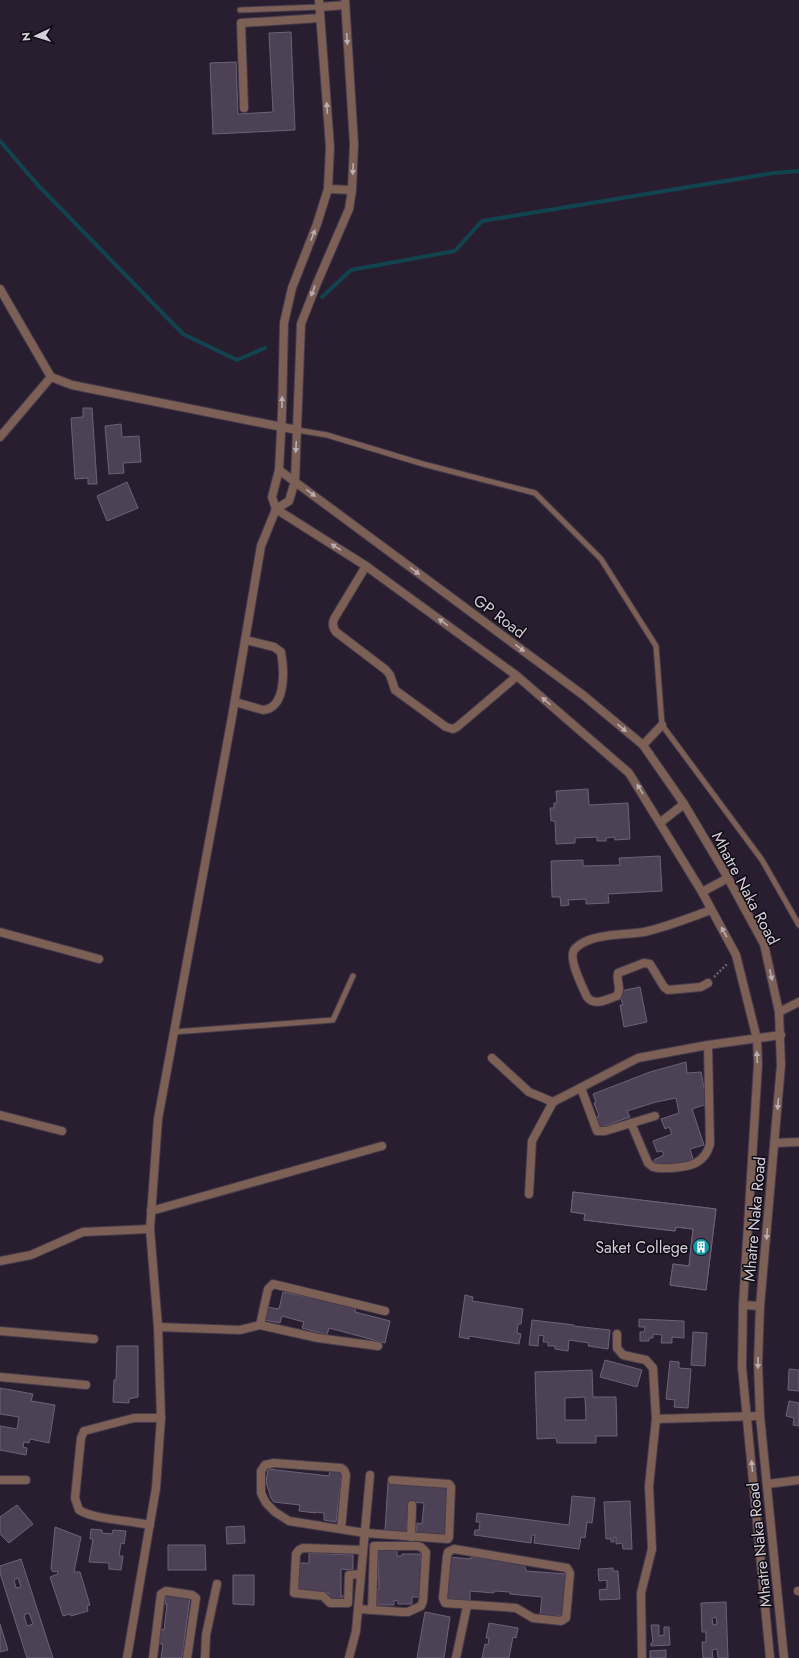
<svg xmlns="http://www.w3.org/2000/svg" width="799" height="1658" viewBox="0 0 799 1658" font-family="Jost,sans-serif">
<rect width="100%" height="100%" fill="#281e30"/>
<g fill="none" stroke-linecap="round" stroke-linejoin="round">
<g stroke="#11444e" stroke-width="4">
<path d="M0,141L36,183L183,334L237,360L265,348"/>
<path d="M322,297L351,270L455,251L482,221L774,173L799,171"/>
</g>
</g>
<g fill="#4c4155" stroke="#6d6278" fill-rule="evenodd">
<path d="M291,32L295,130L213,134L210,63L236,62L238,114L273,112L269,33Z"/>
<path d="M83,408H92L97,484H88V478L75,479L71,418L83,417Z"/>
<path d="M121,424L122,437L139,436L141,462L123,463L124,473L109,474L105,426Z"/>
<path d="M127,482L138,508L107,521L97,496Z"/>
<path d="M588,789L589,805L628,803L630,839L615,840L614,837L606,838V841H597V837L575,838V843L556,844L555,821H551L550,808H554V803H557L556,791Z"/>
<path d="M660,856L662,891L608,894L609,903L586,904V899L568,900L569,905L561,906L560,897H552L551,861L583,860V866L620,865L619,858Z"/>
<path d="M640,987L647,1022L624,1027L620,1005H623L620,996L622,995L621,991Z"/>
<path d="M686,1062L687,1073L701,1072L707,1104L692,1109L704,1145L690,1149L693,1159L678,1166L661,1164L657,1166L654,1160L664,1155L662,1151L657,1152L653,1141L672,1134L669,1127L665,1129L661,1119L679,1113L676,1098L656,1102L627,1111L630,1117L599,1128L595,1118L599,1116L594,1103L596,1102L593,1094L650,1072Z"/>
<path d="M573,1192L716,1209L706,1290L670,1285L673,1264L689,1266L693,1229L676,1227L675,1231L584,1220L585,1214L571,1212Z"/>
<path d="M573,1192L716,1209L706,1290L670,1285L673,1264L689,1266L693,1229L676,1227L675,1231L584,1220L585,1214L571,1212Z"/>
<path d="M283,1292L356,1307L355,1312L390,1321L385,1343L329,1328L327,1335L302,1328L304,1322L282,1316L280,1323L264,1320L267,1307L279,1309Z"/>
<path d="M465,1295L473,1297L472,1301L523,1309L521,1324H518L517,1333L521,1334L519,1344L469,1336V1339L459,1337Z"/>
<path d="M639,1319L684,1321V1338L672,1337V1343H661L662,1335L653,1334V1338H649V1341H640V1332H644L645,1327H639Z"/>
<path d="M532,1320L574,1325V1326L610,1330L608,1349L588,1346L589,1343L569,1340L568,1351L555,1349V1346H548V1342H543L544,1336L539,1335L538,1346L529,1345Z"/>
<path d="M693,1332L707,1333L705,1366L691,1365Z"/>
<path d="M117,1346H138V1397L129,1399V1403L113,1402L114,1380H116Z"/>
<path d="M605,1360L642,1370L637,1387L600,1377Z"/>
<path d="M670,1361L679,1362V1368L691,1369L688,1408L674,1407L675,1400L666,1399Z"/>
<path d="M789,1369L799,1370V1391L788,1390Z"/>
<path d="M592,1370L593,1397H616L617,1436H596V1443H557L556,1438L537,1439L535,1372ZM585,1397L586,1420H565V1398Z"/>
<path d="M0,1388L33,1394L31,1401L55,1405L49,1443L30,1439L29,1443L24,1442L23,1447L27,1448L26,1455L0,1450V1426L17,1429L19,1417L0,1414Z"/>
<path d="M789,1401L799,1403V1426L793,1425L794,1418L786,1416Z"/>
<path d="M268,1469L329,1476L330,1470L342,1471L336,1522L324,1520V1513L316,1512V1513L299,1511L300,1505L274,1502L271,1498L266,1482Z"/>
<path d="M388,1482L449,1487L445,1538L416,1535L417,1523L422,1524L424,1503L409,1502L406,1533L385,1531Z"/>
<path d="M572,1496L595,1498L592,1523L587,1522L585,1538L581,1537L579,1549L534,1543L535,1535H532L531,1543L474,1535L475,1530H479L480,1522H476L477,1513L569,1525Z"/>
<path d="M630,1501L632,1549H623L622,1543L616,1544V1537H614V1542H611V1539H606L604,1502Z"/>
<path d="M17,1505L33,1524L9,1543L0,1534V1517Z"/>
<path d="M244,1526L245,1543L227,1544L226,1527Z"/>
<path d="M55,1527L81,1537L74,1572H80L90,1605L87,1606L88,1611L71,1616L70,1614L63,1616L50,1577L58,1574L57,1571L53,1572L51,1569Z"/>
<path d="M91,1529L102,1530V1533L112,1534L113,1530L126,1531L124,1544L121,1543L119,1556H123L121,1570L109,1569V1563L89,1562L93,1539H90Z"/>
<path d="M168,1545H205L206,1570H168Z"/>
<path d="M378,1549L397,1550V1556H402V1554H421L420,1597H412V1604H398V1601L394,1600V1605H377V1589H379Z"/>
<path d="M309,1553L353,1555V1570L341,1569V1596H346V1601H328L329,1593L295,1592L296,1563H309Z"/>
<path d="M450,1557L471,1559V1557L498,1560V1561L524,1564L526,1571L567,1574L564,1616L540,1615L542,1597L510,1594V1592L494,1591V1593L470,1591V1600L450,1599V1601H445L448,1586L447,1585Z"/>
<path d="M21,1559L53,1658H27L0,1573V1566ZM18,1578L21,1587L16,1588L14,1580ZM29,1613L33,1624L27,1626L24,1615Z"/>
<path d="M613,1568V1571H618L620,1599L600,1600L599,1590L607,1589V1580L599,1581L598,1569Z"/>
<path d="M233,1575H254V1605L233,1604Z"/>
<path d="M166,1594L190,1597L182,1658H161L163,1644H159L161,1629L164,1630L167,1604H165Z"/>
<path d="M726,1602L728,1658H718L717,1649L712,1650L713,1658H703L702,1642H706V1632H702L701,1603ZM716,1617L717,1624L713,1625L712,1618Z"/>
<path d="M425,1612L450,1617L444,1658H417Z"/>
<path d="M489,1623L518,1628L516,1638L513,1637L509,1658H482L485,1644L488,1645L489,1638H486Z"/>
<path d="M0,1624L8,1650L0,1652Z"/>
<path d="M651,1625H659V1636L664,1635V1627H669L670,1645L651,1646V1643H653Z"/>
<path d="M666,1650V1658H650V1651Z"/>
</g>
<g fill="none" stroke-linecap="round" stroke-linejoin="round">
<g stroke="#443a4b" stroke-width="7">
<g id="service">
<path d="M240,10L320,7"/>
<path d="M297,430L327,435L423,464L535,493L601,559L656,646L662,725L762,860L799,925"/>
<path d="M173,1032L333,1020L353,976"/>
</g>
</g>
<g stroke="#443a4b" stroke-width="10">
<g id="minor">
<path d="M244,108L241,23L320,18"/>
<path d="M366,566L334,619C332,624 333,628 336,632L386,670L390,675L395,690L446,727L453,729L457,727L517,676"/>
<path d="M235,702L263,710C287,708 284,668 281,652L274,647L246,640"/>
<path d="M643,745L662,725"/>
<path d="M0,932L99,959"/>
<path d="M708,983L701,987L668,990L664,987L650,964L644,963L618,973C616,981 622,989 617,996C607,999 595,1007 587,997C583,988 568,959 574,950C577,946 584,942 589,940C606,933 626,935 644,932C667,927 689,918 711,910"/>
<path d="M779,1012L799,1002"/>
<path d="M492,1058L529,1092L553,1102"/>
<path d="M581,1088L597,1131H605L655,1116"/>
<path d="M0,1115L62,1131"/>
<path d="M631,1123L648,1163L653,1167C659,1169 665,1168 671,1168C689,1167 705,1164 710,1144L708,1045"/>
<path d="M775,1143L799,1142"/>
<path d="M529,1194L532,1141L553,1102L638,1058L708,1045L781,1035"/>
<path d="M151,1211L382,1146"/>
<path d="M0,1261L31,1255L83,1232L150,1229"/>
<path d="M260,1325L268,1289L273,1284L385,1311"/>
<path d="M158,1327L240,1330L260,1325L318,1338L378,1346"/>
<path d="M0,1331L94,1339"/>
<path d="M617,1334V1348L623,1355L646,1360L653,1368L656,1419L649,1486L652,1549L641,1593L642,1658"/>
<path d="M0,1377L86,1385"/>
<path d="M656,1419L760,1416"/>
<path d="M0,1480H26"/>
<path d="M768,1484L799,1480"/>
<path d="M150,1525C129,1520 96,1520 79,1510L75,1498L81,1438L84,1431L134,1418H161"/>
<path d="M341,1529L346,1475L344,1470L341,1468L274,1463L265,1465L261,1471V1493L266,1503L275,1512L289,1521L365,1533L448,1539L449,1537L451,1487L449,1484L392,1480"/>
<path d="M411,1537L412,1505"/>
<path d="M454,1549L567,1568L570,1573L566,1618L561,1621L533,1618L516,1608L445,1603L443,1598L447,1556L448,1552Z"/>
<path d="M361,1574L349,1575L348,1603H330L323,1596L294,1593L296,1554L299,1550L303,1548L363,1550"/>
<path d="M798,1591H799"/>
<path d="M358,1609L403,1612H408L421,1606L423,1601L426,1552L421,1547L417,1546H374L372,1610"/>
<path d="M153,1658L161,1594L166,1591L192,1595L196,1598L187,1658"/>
<path d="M205,1658L206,1635L217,1584"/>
<path d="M349,1658L356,1631L370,1475"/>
<path d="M456,1658L467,1606"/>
</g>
</g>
<g stroke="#443a4b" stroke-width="10">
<g id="tertiary">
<path d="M320,7L345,5"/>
<path d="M328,189L352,190"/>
<path d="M0,289L51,377L0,437"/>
<path d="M51,377L72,385L297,430"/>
<path d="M279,470L583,695L643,745L684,804L728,878L764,944L779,1012L781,1065L760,1306L758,1363L760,1416L784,1658"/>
<path d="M276,509L366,566L517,676L629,773L702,892L736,955L757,1039L758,1064L743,1305L742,1367L770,1658"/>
<path d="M276,509L272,497L279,470L282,413L284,323L292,288L317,224L328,189L330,147L319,0"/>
<path d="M661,822L684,804"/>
<path d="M702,892L728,878"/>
<path d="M743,1305L760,1306"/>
<path d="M127,1658L156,1488L161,1418L158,1327L150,1229L158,1119L232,717L261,546L276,509L289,501L295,481L301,324L317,283L349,209L352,190L354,144L345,0"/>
</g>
</g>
<path stroke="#6b6372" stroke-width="2.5" stroke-dasharray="2 2" stroke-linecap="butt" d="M714,977L727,964"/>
<use href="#service" stroke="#7c5f55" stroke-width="5"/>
<use href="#minor" stroke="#7c5f55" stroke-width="8"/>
<use href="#tertiary" stroke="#7c5f55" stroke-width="8"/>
</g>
<defs><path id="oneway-solid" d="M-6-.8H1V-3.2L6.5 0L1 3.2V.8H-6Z"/></defs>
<g fill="#baadb3">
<use href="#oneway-solid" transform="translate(347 39) rotate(86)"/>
<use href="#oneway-solid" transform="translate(327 108) rotate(-94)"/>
<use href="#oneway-solid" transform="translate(353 169) rotate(93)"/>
<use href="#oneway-solid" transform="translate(313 235) rotate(-69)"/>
<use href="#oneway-solid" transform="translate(313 291) rotate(111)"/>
<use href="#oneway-solid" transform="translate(282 402) rotate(-89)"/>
<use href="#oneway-solid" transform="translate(296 447) rotate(93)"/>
<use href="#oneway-solid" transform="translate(311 493) rotate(37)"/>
<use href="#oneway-solid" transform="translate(336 547) rotate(-148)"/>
<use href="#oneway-solid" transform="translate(415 571) rotate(37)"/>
<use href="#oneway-solid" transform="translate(443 622) rotate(-144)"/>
<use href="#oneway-solid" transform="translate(520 648) rotate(37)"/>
<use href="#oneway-solid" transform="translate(546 701) rotate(-139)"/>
<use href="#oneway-solid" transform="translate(622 728) rotate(40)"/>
<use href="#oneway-solid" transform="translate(640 789) rotate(-122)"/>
<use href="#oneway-solid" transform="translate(724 932) rotate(-119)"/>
<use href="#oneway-solid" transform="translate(771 975) rotate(77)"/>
<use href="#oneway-solid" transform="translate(757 1057) rotate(-93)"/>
<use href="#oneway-solid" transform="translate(778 1104) rotate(95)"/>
<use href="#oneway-solid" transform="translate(767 1234) rotate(95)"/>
<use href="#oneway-solid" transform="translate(758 1363) rotate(90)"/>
<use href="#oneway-solid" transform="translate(752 1466) rotate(-95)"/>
</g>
<defs>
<g id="building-disc" transform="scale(0.9)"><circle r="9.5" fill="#0f9aa8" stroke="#0e0a12"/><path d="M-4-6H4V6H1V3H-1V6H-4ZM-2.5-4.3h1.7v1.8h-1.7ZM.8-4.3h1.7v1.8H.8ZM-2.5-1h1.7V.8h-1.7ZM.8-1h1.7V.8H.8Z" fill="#fff"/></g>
</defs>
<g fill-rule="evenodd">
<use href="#building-disc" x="701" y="1247"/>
</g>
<g text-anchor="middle" stroke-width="3" stroke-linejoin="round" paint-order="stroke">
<g font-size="16" fill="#d5cfdb" stroke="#0e0a12">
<text transform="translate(500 616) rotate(37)" y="6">GP Road</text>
<text transform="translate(746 888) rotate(62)" y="6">Mhatre Naka Road</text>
<text transform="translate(754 1219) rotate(-85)" y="6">Mhatre Naka Road</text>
<text transform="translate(759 1545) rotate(-96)" y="6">Mhatre Naka Road</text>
</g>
<g font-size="16" fill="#d5cfdb" stroke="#0e0a12" text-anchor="end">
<text x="688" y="1253">Saket College</text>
</g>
</g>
<g transform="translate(36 36) rotate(266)" stroke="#0e0a12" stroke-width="3" paint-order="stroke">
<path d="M0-3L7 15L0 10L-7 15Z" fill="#d5cfdb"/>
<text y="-6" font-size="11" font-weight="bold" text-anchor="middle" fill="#d5cfdb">N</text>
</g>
</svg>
